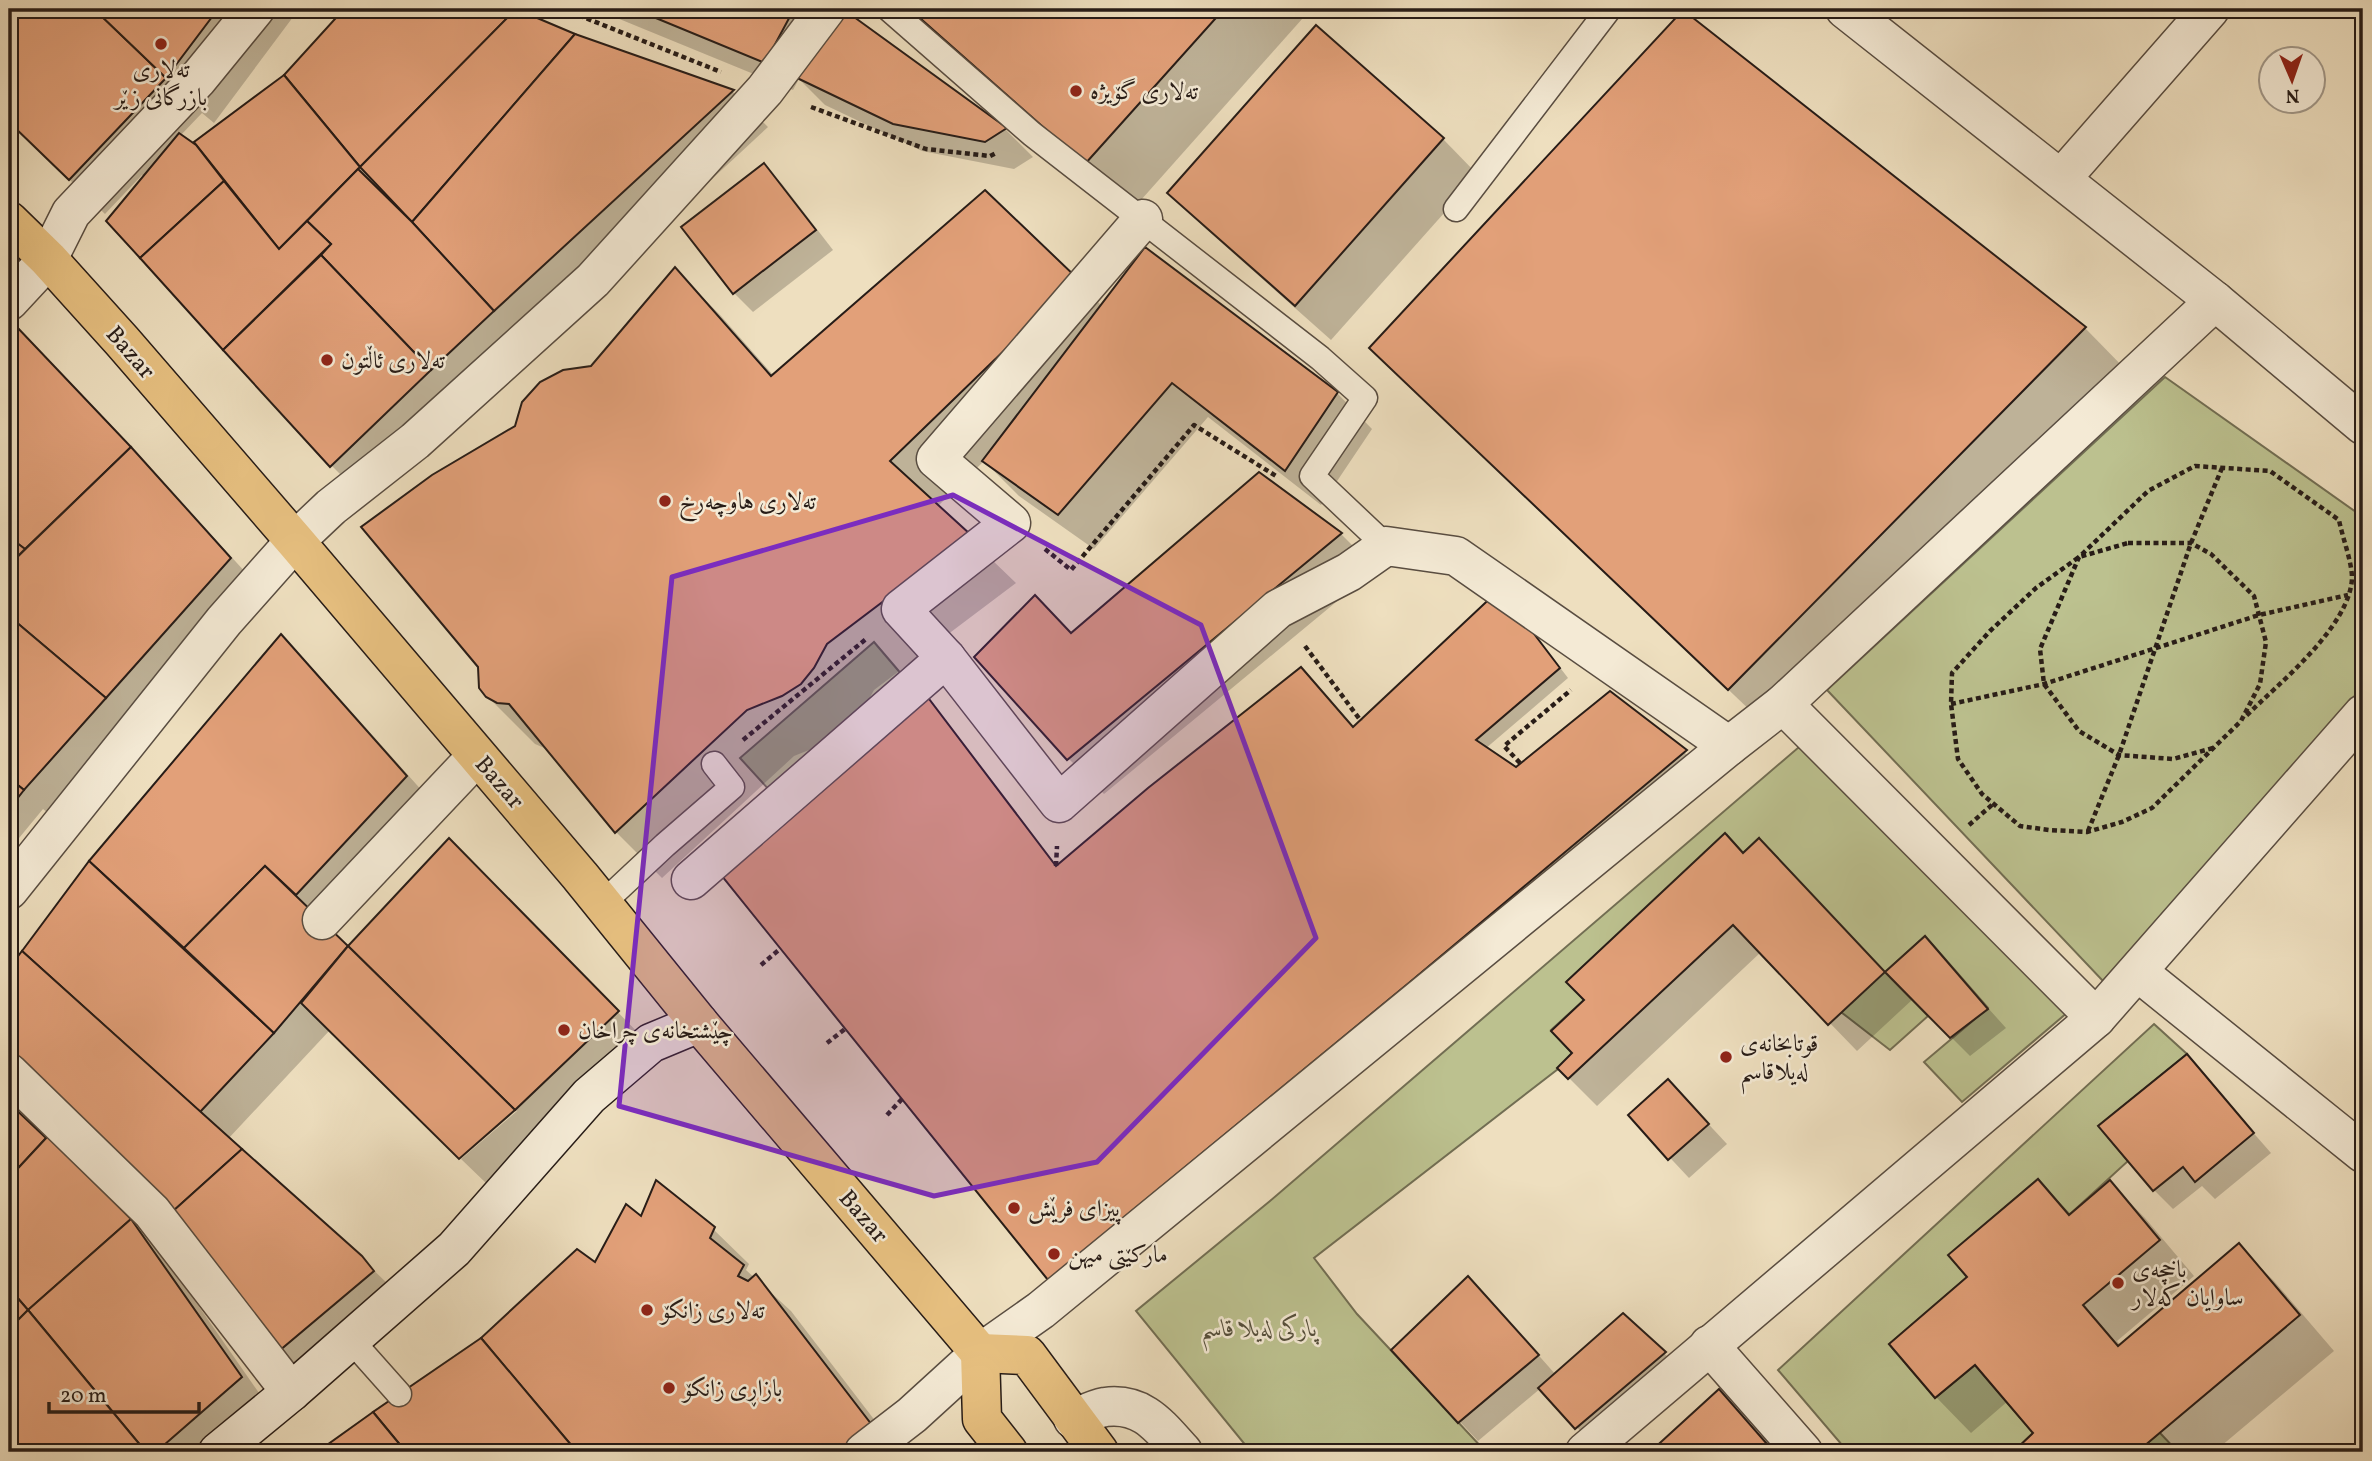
<svg xmlns="http://www.w3.org/2000/svg" width="2372" height="1461" viewBox="0 0 2372 1461" font-family="Vollkorn,Amiri,serif">
<rect width="100%" height="100%" fill="#eedfbf"/>
<filter id="stains"><feTurbulence type="fractalNoise" baseFrequency=".00286" numOctaves="4"/><feColorMatrix values="0 0 0 0 .2 0 0 0 0 .09 0 0 0 0 .02 0 0 0 .5 -.17"/></filter>
<radialGradient id="worn" r=".72"><stop offset=".6" stop-color="#630" stop-opacity="0"/><stop offset="1" stop-color="#630" stop-opacity=".3"/></radialGradient>
<g fill="#bcc18f" stroke="#726e53" stroke-width="2">
<path d="M2165,377L2363,517V687L2103,981L1827,690Z"/>
<path d="M874,642L903,676L771,792L740,758Z"/>
<path d="M1799,747L2068,1012L1962,1102L1924,1062L1988,1008L1925,936L1885,972L1928,1016L1890,1050L1841,1012L1759,838L1743,853L1727,835L1567,981L1584,1000L1551,1030L1572,1053L1558,1069L1314,1258L1357,1314L1486,1452H1251L1136,1311L1270,1201Z"/>
<path d="M2154,1024L2187,1054L2099,1126L2128,1161L2069,1215L2038,1179L1949,1255L1967,1277L1889,1344L1935,1398L1975,1365L2033,1433L2013,1452H1848L1778,1370Z"/>
<path d="M2160,1433L2178,1452H2137L2159,1433Z"/>
</g>
<g fill="#0003" fill-rule="evenodd">
<path d="M9,9H299L214,123L202,113L180,136L201,151L285,76L346,9H510L574,36L733,92L768,127L366,500L331,465L109,221L144,177L142,175L105,214L9,121ZM388,194L397,204L394,207L384,198Z"/>
<path d="M595,9H837L844,11L1006,130L1033,157L1014,169L922,151L825,105L799,79L793,90Z"/>
<path d="M932,9H1311L1133,209L970,65L923,19Z"/>
<path d="M1316,27L1443,139L1478,175L1331,340L1205,228L1169,193Z"/>
<path d="M764,165L782,184L833,250L753,312L734,293Z"/>
<path d="M675,269L721,316L774,376L1077,281L1102,306L1337,393L1372,429L1321,505L1208,417L1094,549L1019,496L984,461L937,507L1016,583L874,690L860,715L829,742L794,756L662,878L616,832L549,750L535,744L487,696L516,427L592,368Z"/>
<path d="M15,327L158,477L258,586L53,817L43,809L10,849L19,858L9,870V334Z"/>
<path d="M2085,328L2131,375L1776,735L1418,394Z"/>
<path d="M1260,474L1341,534L1376,569L1104,794L1069,759L976,657L1071,635Z"/>
<path d="M1509,601L1568,678L1485,749L1516,769L1610,694L1695,761L1058,1288L935,707L1057,867L1354,729Z"/>
<path d="M281,637L316,672L441,812L310,912L480,1079L484,876L653,1048L488,1185L461,1159L517,1111L514,1108L330,1030L228,1139L361,1258L390,1286L308,1378L280,1350L175,1214L9,1051V969L91,862Z"/>
<path d="M1744,854L1786,868L1886,974L1925,938L2006,1028L1970,1056L1913,999L1857,1051L1761,952L1597,1106L1559,1068Z"/>
<path d="M2187,1057L2271,1153L2215,1199L2202,1186L2173,1209L2154,1190L2101,1126Z"/>
<path d="M1686,1100L1727,1144L1689,1178L1630,1115Z"/>
<path d="M9,1105L47,1141L49,1138L159,1249L268,1406L215,1452H9Z"/>
<path d="M2038,1181L2072,1215L2110,1183L2145,1218L2194,1276L2117,1341L2121,1346L2239,1246L2274,1281L2334,1351L2214,1452H2015L2036,1434L2008,1401L1971,1433L1936,1397L1891,1344L1970,1277Z"/>
<path d="M642,1219L713,1229L749,1264L746,1270L791,1311L899,1452H320L596,1265Z"/>
<path d="M1487,1297L1556,1375L1623,1315L1684,1372L1595,1447L1541,1388L1478,1441L1393,1350Z"/>
<path d="M1719,1392L1777,1452H1653Z"/>
</g>
<g fill="#e2a079" stroke="#271c17" stroke-width="2">
<path d="M9,9H94L166,78L69,180L9,122Z"/>
<path d="M94,9H218L166,78Z"/>
<path d="M344,9H516L360,167L284,75Z"/>
<path d="M516,9L575,34L412,222L360,167Z"/>
<path d="M634,9H794L765,63Z"/>
<path d="M843,9L1007,128L985,142L893,124L795,77Z"/>
<path d="M930,9H1224L1085,164L921,19Z"/>
<path d="M1683,10L2086,327L1728,690L1369,348Z"/>
<path d="M1316,25L1444,138L1295,306L1167,193Z"/>
<path d="M575,34L734,90L494,311L412,222Z"/>
<path d="M284,75L360,167L279,249L194,142Z"/>
<path d="M179,133L196,145L224,181L140,258L106,221Z"/>
<path d="M764,163L816,230L733,294L681,227Z"/>
<path d="M358,169L412,222L494,311L431,370L321,255L331,244L307,221Z"/>
<path d="M224,181L279,249L307,221L331,244L223,350L140,258Z"/>
<path d="M985,190L1078,279L890,461L971,535L827,644L814,668L801,684L782,696L747,710L615,833L509,704L497,703L486,697L479,688L478,667L361,527L432,475L515,426L522,402L540,382L563,370L591,366L675,267L771,376Z"/>
<path d="M1145,247L1338,392L1285,471L1172,383L1058,515L982,461Z"/>
<path d="M321,255L431,370L330,467L223,350Z"/>
<path d="M15,325L131,447L25,549L9,537V331Z"/>
<path d="M131,447L231,558L106,698L9,616V565Z"/>
<path d="M1259,472L1342,533L1067,760L974,657L1035,595L1071,633Z"/>
<path d="M9,537L25,549L9,565Z"/>
<path d="M1500,589L1560,668L1476,740L1516,767L1610,691L1687,750L1410,982L1048,1280L717,870L926,695L1056,866L1148,788L1301,667L1353,727Z"/>
<path d="M9,616L106,698L24,790L9,778Z"/>
<path d="M281,634L407,776L296,895L265,866L184,948L89,861Z"/>
<path d="M9,778L24,790L9,809Z"/>
<path d="M1725,833L1743,853L1759,838L1885,972L1828,1025L1733,925L1568,1079L1557,1068L1572,1053L1551,1031L1584,1000L1566,982Z"/>
<path d="M449,838L619,1011L515,1110L348,946Z"/>
<path d="M89,861L274,1033L200,1112L22,951Z"/>
<path d="M265,866L348,946L274,1033L184,948Z"/>
<path d="M1925,936L1988,1009L1950,1038L1885,972Z"/>
<path d="M348,946L515,1110L459,1159L301,1003Z"/>
<path d="M22,951L242,1149L172,1212L9,1053V968Z"/>
<path d="M2187,1054L2254,1133L2195,1182L2183,1167L2153,1191L2098,1126Z"/>
<path d="M1668,1079L1709,1124L1668,1160L1628,1115Z"/>
<path d="M9,1103L46,1138L9,1178Z"/>
<path d="M48,1136L131,1219L28,1310L9,1288V1178Z"/>
<path d="M242,1149L362,1256L374,1271L279,1351L172,1212Z"/>
<path d="M2038,1179L2069,1215L2110,1180L2160,1240L2083,1305L2118,1346L2239,1243L2300,1315L2137,1452H2013L2033,1433L1975,1365L1935,1398L1889,1344L1967,1277L1948,1255Z"/>
<path d="M656,1180L715,1227L710,1238L744,1265L738,1276L748,1281L756,1274L875,1429L842,1452H577L481,1338L577,1249L595,1262L626,1204L641,1216Z"/>
<path d="M131,1219L242,1377L156,1452H146L28,1310Z"/>
<path d="M1468,1276L1539,1355L1458,1423L1391,1350Z"/>
<path d="M9,1288L28,1310L9,1329Z"/>
<path d="M28,1310L146,1452H18L9,1442V1329Z"/>
<path d="M1623,1313L1666,1352L1575,1429L1538,1388Z"/>
<path d="M481,1338L577,1452H406L373,1412Z"/>
<path d="M1719,1389L1774,1452H1650Z"/>
<path d="M373,1412L406,1452H333L327,1445Z"/>
</g>
<g fill="none" stroke-linecap="round" stroke-linejoin="round">
<g stroke="#594d41" stroke-width="27">
<g id="lane">
<path d="M889,9L1032,134L1320,358L1365,398L1312,476L1386,546"/>
<path d="M1456,209L1609,9"/>
<path d="M603,903L665,845L732,787L714,764"/>
<path d="M351,1340L399,1394"/>
</g>
</g>
<g stroke="#594d41" stroke-width="41">
<g id="street">
<path d="M1845,9L2215,301L2363,425"/>
<path d="M2061,179L2210,9"/>
<path d="M1143,219L936,459L1011,523L901,609L946,658L1059,803L1278,609L1349,572L1386,546L1456,556L1729,746"/>
<path d="M9,301L48,259L71,213L197,80L255,9"/>
<path d="M1783,704L2096,1018"/>
<path d="M691,880L946,658"/>
<path d="M9,890L224,621L295,541L331,507L415,441L593,280L765,90L826,9"/>
<path d="M322,920L477,756"/>
<path d="M2138,972L2363,1153"/>
<path d="M9,1073L152,1212L291,1392"/>
<path d="M1709,1345L1803,1452"/>
<path d="M1073,1419C1083,1415 1094,1409 1105,1407C1143,1402 1160,1427 1183,1452"/>
<path d="M864,1452L912,1415L980,1353L1041,1310L1729,746L1783,704L2215,301"/>
<path d="M1585,1452L2096,1018L2363,714"/>
</g>
</g>
<g stroke="#271c17" stroke-width="41">
<path id="secondary" d="M218,1452L291,1392L454,1249L589,1096L651,1043L699,1023"/>
</g>
<g stroke="#271c17" stroke-width="41">
<g id="primary">
<path d="M9,221L48,259L122,341L295,541L580,876L699,1023L980,1353"/>
<path d="M980,1353L1027,1355L1099,1452"/>
<path d="M980,1353L982,1419L1008,1452"/>
</g>
</g>
<g stroke="#271c17" stroke-width="4.5" stroke-dasharray="5 3.5" stroke-linecap="butt">
<path d="M563,9L721,72"/>
<path d="M811,107L926,149L990,156L996,153"/>
<path d="M2128,543H2191L2211,554L2254,596L2266,642L2260,684L2241,721L2152,808L2122,822L2087,832L2049,830L2020,826L1982,794L1958,759L1951,704L1952,673L1990,631L2036,588L2079,557Z"/>
<path d="M1045,549L1071,570L1194,425L1276,476"/>
<path d="M1305,646L1361,721"/>
<path d="M1951,704L2044,684L2259,615L2348,595"/>
<path d="M743,740L866,639"/>
<path d="M2213,748L2173,759L2119,755L2079,731L2044,684L2040,649L2079,557L2148,491L2195,466L2270,471L2339,520C2342,536 2352,562 2352,578C2350,627 2278,684 2245,717"/>
<path d="M1520,763L1504,746L1571,690"/>
<path d="M1969,825L1993,804"/>
<path d="M2088,831L2119,755L2191,543L2222,468"/>
<path d="M1056,866L1057,846"/>
<path d="M761,965L780,949"/>
<path d="M827,1043L845,1029"/>
<path d="M887,1115L902,1099"/>
</g>
<use href="#lane" stroke="#f4ead5" stroke-width="24"/>
<use href="#street" stroke="#f4ead5" stroke-width="38"/>
<use href="#secondary" stroke="#f4ead5" stroke-width="38"/>
<use href="#primary" stroke="#e7c080" stroke-width="38"/>
</g>
<path fill="#7b2cbf" fill-opacity="0.2" stroke="#7b2cbf" stroke-width="5" stroke-linejoin="round" d="M953,495L1201,625L1316,938L1097,1162L934,1196L619,1106L672,577Z"/>
<g fill="#8f2418" stroke="#f4ead5" stroke-width="2.5">
<circle cx="161" cy="44" r="7"/>
<circle cx="1076" cy="91" r="7"/>
<circle cx="327" cy="360" r="7"/>
<circle cx="665" cy="501" r="7"/>
<circle cx="564" cy="1030" r="7"/>
<circle cx="1726" cy="1057" r="7"/>
<circle cx="1014" cy="1208" r="7"/>
<circle cx="1054" cy="1254" r="7"/>
<circle cx="2118" cy="1283" r="7"/>
<circle cx="647" cy="1310" r="7"/>
<circle cx="669" cy="1388" r="7"/>
</g>
<g text-anchor="middle" stroke-width="5" stroke-linejoin="round" paint-order="stroke">
<g font-size="24" fill="#271c17" stroke="#f4ead5" text-anchor="start">
<text x="161" y="77" text-anchor="middle">تەلاری<tspan x="161" dy="28">بازرگانی زێر</tspan></text>
<text x="1090" y="99">تەلاری گۆیژە</text>
<text x="341" y="368">تەلاری ئاڵتون</text>
<text x="679" y="509">تەلاری هاوچەرخ</text>
<text x="578" y="1038">چێشتخانەی چراخان</text>
<text x="1740" y="1051">قوتابخانەی<tspan x="1740" dy="28">لەیلاقاسم</tspan></text>
<text x="1028" y="1216">پیزای فرێش</text>
<text x="1068" y="1262">مارکێتی میهن</text>
<text x="2132" y="1277">باخچەی<tspan x="2132" dy="28">ساوایان کەلار</tspan></text>
<text x="661" y="1318">تەلاری زانکۆ</text>
<text x="683" y="1396">بازاڕی زانکۆ</text>
</g>
<g font-size="24" fill="#271c17" stroke="#f4ead5">
<text transform="translate(131 352) rotate(49)" y="8">Bazar</text>
<text transform="translate(500 782) rotate(49)" y="8">Bazar</text>
<text transform="translate(864 1216) rotate(49)" y="8">Bazar</text>
</g>
<g font-size="24" font-style="italic" fill="#544e3b" stroke="#f4ead5">
<text x="1259" y="1336">پارکی لەیلا قاسم</text>
</g>
</g>
<rect width="2372" height="1461" fill="none" stroke="#eedfbf" stroke-width="35"/>
<rect x="10" y="10" width="2351" height="1440" fill="none" stroke="#271c17" stroke-width="3.5"/>
<rect x="18" y="18" width="2337" height="1426" fill="none" stroke="#271c17" stroke-width="2"/>
<g transform="translate(2292 80) rotate(178)"><circle r="33" fill="#f4ead5" stroke="#a29889" stroke-width="2"/>
<path d="M0-5L12 26L0 18L-12 26Z" fill="#8f2418"/>
<text y="-10" font-size="19" font-weight="bold" text-anchor="middle" fill="#271c17">N</text>
</g>
<path d="M49 1402v10h150v-10" fill="none" stroke="#271c17" stroke-width="3.5"/>
<text x="60" y="1402" font-size="21" fill="#271c17" stroke="#f4ead5" stroke-width="5" paint-order="stroke">20 m</text>
<rect width="100%" height="100%" filter="url(#stains)"/>
<rect width="100%" height="100%" fill="url(#worn)"/>
</svg>
